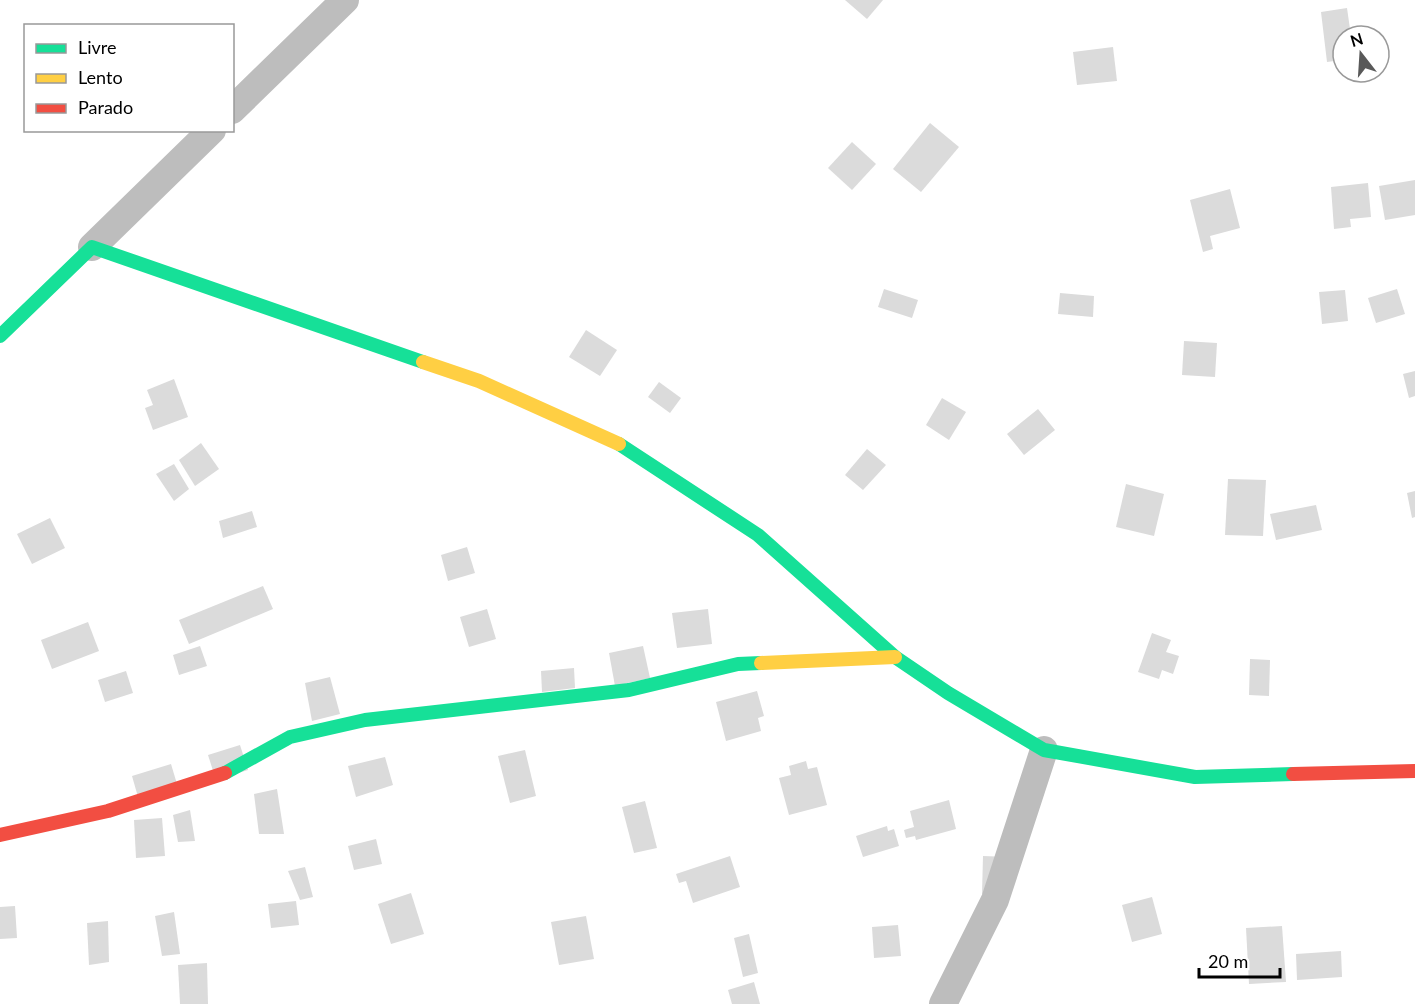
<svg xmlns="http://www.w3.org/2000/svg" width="1415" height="1004" viewBox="0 0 1415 1004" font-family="Lato,sans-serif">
<rect width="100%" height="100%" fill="#fff"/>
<g fill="#dbdbdb">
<path d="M845,0H883L867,19Z"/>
<path d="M1347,8L1351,36H1343V44L1340,45L1342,60L1327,62L1321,12Z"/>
<path d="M1113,47L1117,81L1077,85L1073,52Z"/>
<path d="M930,123L959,147L921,192L893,169Z"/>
<path d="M852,142L876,164L852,190L828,168Z"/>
<path d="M1415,180V215L1385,220L1379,186Z"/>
<path d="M1368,183L1371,217L1350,219L1351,227L1334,229L1331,187Z"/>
<path d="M1230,189L1240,228L1210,236L1213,249L1203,252L1190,200Z"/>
<path d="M884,289L918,300L912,318L878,307Z"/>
<path d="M1397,289L1405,314L1376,323L1368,298Z"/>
<path d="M1345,290L1348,321L1322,324L1319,292Z"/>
<path d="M1060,293L1094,296L1093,317L1058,314Z"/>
<path d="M586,330L617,350L600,376L569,357Z"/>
<path d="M1184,341L1217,343L1215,377L1182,375Z"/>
<path d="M1415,371V396L1409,398L1403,374Z"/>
<path d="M174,379L188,417L153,430L145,408L153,405L147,390Z"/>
<path d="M659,382L681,398L670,413L648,397Z"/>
<path d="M942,398L966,412L949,440L926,425Z"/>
<path d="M1038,409L1055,430L1024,455L1007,434Z"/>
<path d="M201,443L219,469L195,486L179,460Z"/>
<path d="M867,449L886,465L863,490L845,475Z"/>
<path d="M174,464L189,489L174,501L156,474Z"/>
<path d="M1228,479L1266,480L1263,536L1225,535Z"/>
<path d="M1126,484L1164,494L1154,536L1116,527Z"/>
<path d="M1415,491V517L1412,518L1407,493Z"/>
<path d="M1316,505L1322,530L1276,540L1270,514Z"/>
<path d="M252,511L257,527L223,538L219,521Z"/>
<path d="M50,518L65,548L32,564L17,534Z"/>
<path d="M467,547L475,573L448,581L441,555Z"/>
<path d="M263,586L273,609L189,644L179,620Z"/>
<path d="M487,609L496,639L469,647L460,617Z"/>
<path d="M708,609L712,644L677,648L672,613Z"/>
<path d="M88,622L99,651L52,669L41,640Z"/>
<path d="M1152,633L1171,640L1166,652L1179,656L1173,674L1162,670L1159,679L1138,672Z"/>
<path d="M200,646L207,666L179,675L173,655Z"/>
<path d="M643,646L650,678L615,686L609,653Z"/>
<path d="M1250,659L1270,660L1269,696L1249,695Z"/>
<path d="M574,668L575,688L542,692L541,671Z"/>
<path d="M126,671L133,693L105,702L98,680Z"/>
<path d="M330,677L340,714L312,721L305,683Z"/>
<path d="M757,691L764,716L758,718L761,731L726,741L716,702Z"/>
<path d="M240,745L248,770L216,780L208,755Z"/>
<path d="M525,750L536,796L510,803L498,756Z"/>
<path d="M385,757L393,785L356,797L348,766Z"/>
<path d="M806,761L808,769L817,767L827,805L789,815L779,778L791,775L789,766Z"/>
<path d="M171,764L180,794L138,797L132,776Z"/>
<path d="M277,789L284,834H259L254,794Z"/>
<path d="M949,800L956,829L916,840L915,836L906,838L904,830L914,827L910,811Z"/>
<path d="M645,801L657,848L634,853L622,807Z"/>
<path d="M190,810L195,841L178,842L173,815Z"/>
<path d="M162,818L165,856L136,858L134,820Z"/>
<path d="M887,826L888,831L894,829L899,846L863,857L856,836Z"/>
<path d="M376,839L382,864L354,870L348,846Z"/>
<path d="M730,856L740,887L693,903L686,881L679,883L676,874Z"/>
<path d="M983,856L1009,857L1007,895L982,894Z"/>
<path d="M305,867L313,897L300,900L288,871Z"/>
<path d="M411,893L424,934L391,944L378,904Z"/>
<path d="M1152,897L1162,934L1132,942L1122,905Z"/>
<path d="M296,901L299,925L271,928L268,904Z"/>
<path d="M15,906L17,938L0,939V907Z"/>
<path d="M174,912L180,954L162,956L155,916Z"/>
<path d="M586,916L594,959L559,965L551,922Z"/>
<path d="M108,921L109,962L89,965L87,923Z"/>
<path d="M898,925L901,956L874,958L872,927Z"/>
<path d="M1282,926L1286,982L1249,984L1246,928Z"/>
<path d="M749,934L758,973L743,977L734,938Z"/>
<path d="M1341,951L1342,977L1297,980L1296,954Z"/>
<path d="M207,963L208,1004H180L178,965Z"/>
<path d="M754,982L760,1004H732L728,990Z"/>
</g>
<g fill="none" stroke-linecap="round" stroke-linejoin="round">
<g stroke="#bdbdbd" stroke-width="28">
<path d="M232,110L345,0"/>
<path d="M92,247L212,130"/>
<path d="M943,1004L995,900L1044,750"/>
</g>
<g stroke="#16e098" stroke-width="14">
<path d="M0,336L92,247L423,362"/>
<path d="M619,444L758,535L895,657L948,693L1044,750L1195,777L1293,774"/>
<path d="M225,773L290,737L365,720L629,690L738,664L761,663"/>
</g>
<g stroke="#ffcf43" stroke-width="14">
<path d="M423,362L479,381L619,444"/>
<path d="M761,663L895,657"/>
</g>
<g stroke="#f24e42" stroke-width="14">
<path d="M1293,774L1415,771"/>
<path d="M0,835L108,811L225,773"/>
</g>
</g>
<rect x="24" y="24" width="210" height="108" fill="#ffffff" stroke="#999999" stroke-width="1.5"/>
<rect x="36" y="44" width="30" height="9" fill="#16e098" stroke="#999999" stroke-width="1.5"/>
<text x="78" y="54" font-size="18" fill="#000000">Livre</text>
<rect x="36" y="74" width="30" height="9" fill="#ffcf43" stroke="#999999" stroke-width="1.5"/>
<text x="78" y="84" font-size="18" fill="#000000">Lento</text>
<rect x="36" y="104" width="30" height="9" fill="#f24e42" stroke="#999999" stroke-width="1.5"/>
<text x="78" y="114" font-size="18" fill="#000000">Parado</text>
<g transform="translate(1361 54) rotate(343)"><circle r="28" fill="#ffffff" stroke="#999999" stroke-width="1.5"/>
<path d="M0-4.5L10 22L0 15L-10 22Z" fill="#595959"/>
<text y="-9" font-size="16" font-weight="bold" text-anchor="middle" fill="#000000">N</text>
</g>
<path d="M1199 968v9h81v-9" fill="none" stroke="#000000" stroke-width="3"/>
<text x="1208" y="968" font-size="18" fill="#000000" stroke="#ffffff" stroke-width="4.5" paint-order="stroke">20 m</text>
</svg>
